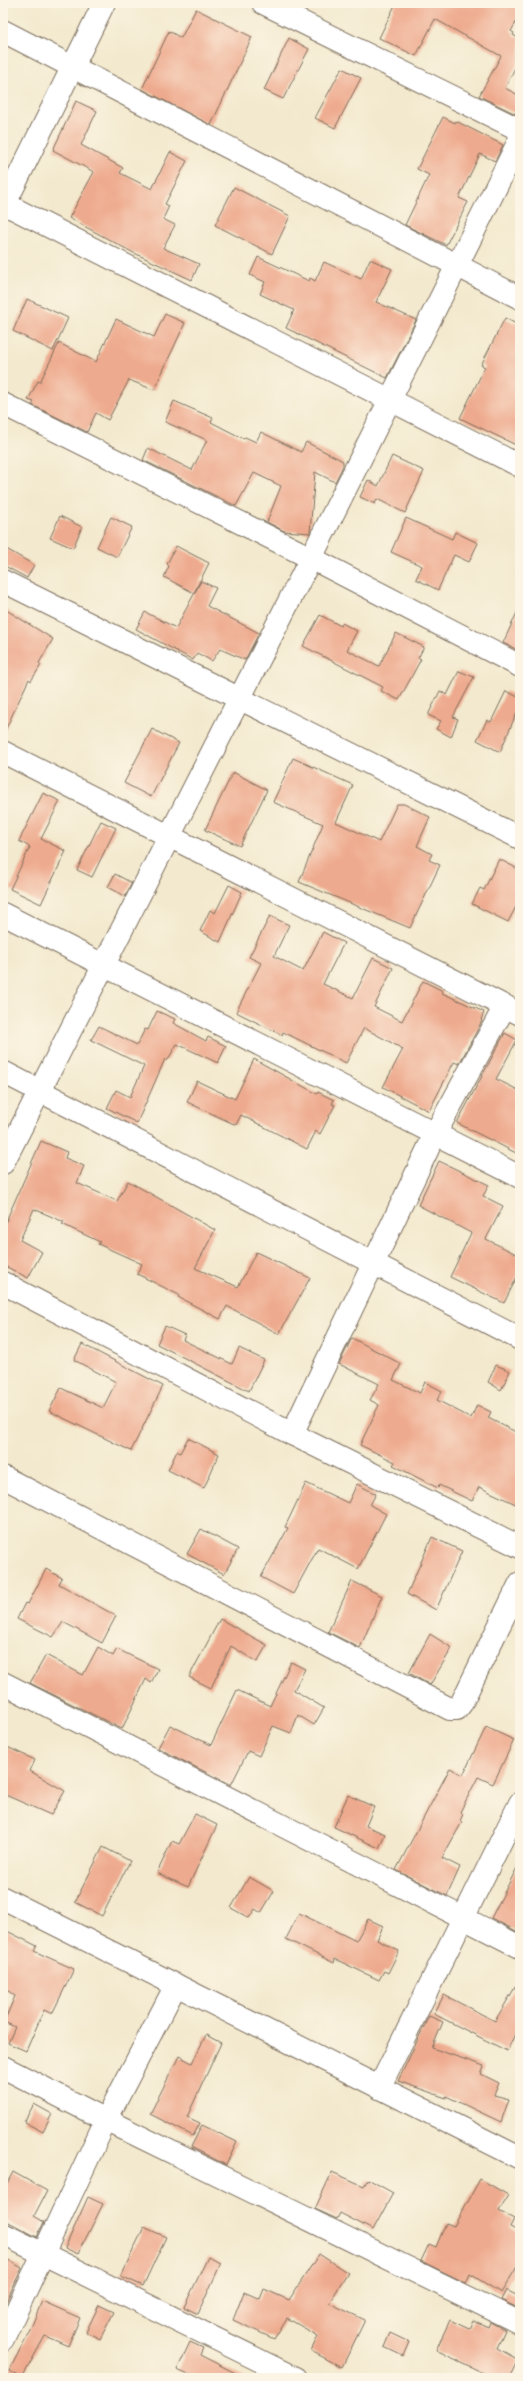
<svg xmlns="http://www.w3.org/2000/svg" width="523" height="2381" viewBox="0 0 523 2381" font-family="'Libre Caslon Text',serif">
<rect width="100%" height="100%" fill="#fcf5e5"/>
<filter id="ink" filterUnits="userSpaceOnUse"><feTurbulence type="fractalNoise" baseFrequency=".025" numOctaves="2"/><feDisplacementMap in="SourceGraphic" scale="8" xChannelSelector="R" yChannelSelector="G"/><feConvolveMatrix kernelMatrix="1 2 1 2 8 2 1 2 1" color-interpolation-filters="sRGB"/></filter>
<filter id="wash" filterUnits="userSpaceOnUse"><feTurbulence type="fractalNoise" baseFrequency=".012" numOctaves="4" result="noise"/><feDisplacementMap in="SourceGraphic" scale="16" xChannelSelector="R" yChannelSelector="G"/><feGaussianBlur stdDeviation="0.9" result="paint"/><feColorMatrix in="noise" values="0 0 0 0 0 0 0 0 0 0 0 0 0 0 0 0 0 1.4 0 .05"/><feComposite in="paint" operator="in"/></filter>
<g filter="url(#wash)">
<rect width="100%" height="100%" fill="#f3e9ce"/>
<g id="blocks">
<g fill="#eeaa8e">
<path d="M396,3H508L520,10V16L511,31L514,33L513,35L520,39V58L505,88L520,96V116L479,96L501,56L435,19L416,56L379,38Z"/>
<path d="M196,9L252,37L211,125L142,89L169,31L181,38Z"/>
<path d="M289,38L309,49L283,99L264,90Z"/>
<path d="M342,68L361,78L335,128L315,118Z"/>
<path d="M76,101L97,111L81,145L123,168L120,173L152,189L170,152L187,161L165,204L169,206L163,219L175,225L163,248L199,264L192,280L132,252L69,218L94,172L53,150Z"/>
<path d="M443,117L455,123L456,121L503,145L495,161L480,154L459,198L468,202L446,245L405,225L429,175L417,169Z"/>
<path d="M234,187L290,216L272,254L215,225Z"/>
<path d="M258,257L309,281L310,278L315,281L324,262L361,279L370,259L392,269L376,302L416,320L387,378L286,328L294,310L260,294L265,282L250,275Z"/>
<path d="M27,299L68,318L53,351L13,331Z"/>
<path d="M165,314L185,323L154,390L129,380L108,420L96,413L87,432L32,405L34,402L28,400L38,381L40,382L59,343L96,362L116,319L154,337Z"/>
<path d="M505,318L520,326V447L460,418L485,367L481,365Z"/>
<path d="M174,401L213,418L211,422L244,439L245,437L256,442L261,432L301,452L306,442L343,461V466L335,482L315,472L310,533L284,531L267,522L281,486L254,473L236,506L143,460L148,448L192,470L207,440L165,422Z"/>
<path d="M392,456L424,471L405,513L377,499L375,504L360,497L368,480L378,486Z"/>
<path d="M60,516L82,527L73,548L50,538Z"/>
<path d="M111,517L132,527L117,557L97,547Z"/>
<path d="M406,518L452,539L455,532L478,543L469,562L454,555L438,590L416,579L422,566L391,552Z"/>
<path d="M176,546L209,563L194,593L164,577L169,566L167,564Z"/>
<path d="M3,547L34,565L27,578L3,565Z"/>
<path d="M201,581L216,588L207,606L259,633L245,660L220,649L212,661L197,653L193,660L136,629L145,612L176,628Z"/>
<path d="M520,606V651L503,643Z"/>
<path d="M3,608L53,639L39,663L41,665L31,681L29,679L3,735Z"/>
<path d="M320,615L341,626L342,623L357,631L347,650L379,666L396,633L424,647L418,658L421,659L399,700L381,691L383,687L303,646Z"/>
<path d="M459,671L474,677L453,717L458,719L451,737L436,729L441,721L428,715L440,691L447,695Z"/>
<path d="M506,691L520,698V705L500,752L477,740L487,720L491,722Z"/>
<path d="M152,729L179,743L151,797L124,783Z"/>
<path d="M293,758L353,785L336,822L379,842L397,804H404L430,817L417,846L432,854L429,860L440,865L410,928L299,882L323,824L273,802Z"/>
<path d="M233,772L267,790L240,846L205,830Z"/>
<path d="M43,793L60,801L41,839L66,851L41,904L10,889L30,847L19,841Z"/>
<path d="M101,821L116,828L92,877L77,870Z"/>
<path d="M499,859L520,870V899L508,922L472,904L480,888L484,890Z"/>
<path d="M115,874L132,883L125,896L108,887Z"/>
<path d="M229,885L242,892L220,942L200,931L210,910L215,913Z"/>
<path d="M270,916L289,925L274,956L303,971L323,932L344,943L323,984L353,998L373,958L393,968L374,1007L402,1021L423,981L443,991L442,993L484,1012L481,1020L482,1021L459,1064L454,1062L429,1111L383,1087L403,1049L364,1028L346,1063L283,1032L282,1035L236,1012L261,963L249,957Z"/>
<path d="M157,1011L175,1019L173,1023L206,1041L208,1037L226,1046L218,1063L177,1044L167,1061L165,1059L137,1123L107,1108L116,1090L130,1097L144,1066L91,1040L99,1026L137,1045L145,1029L148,1030Z"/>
<path d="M505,1033L517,1040L496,1079L520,1091V1155L457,1123Z"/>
<path d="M254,1059L317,1094L318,1092L334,1100L332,1104L335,1105L320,1134L316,1131L307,1149L241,1115L236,1125L187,1102L197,1081L235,1099Z"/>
<path d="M41,1141L67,1152L65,1158L84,1166L77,1183L117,1201L128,1181L215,1230L195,1268L238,1287L256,1252L310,1278L279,1334L227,1306L220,1319L178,1297L179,1295L137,1274L142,1264L98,1244L100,1242L62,1224L64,1222L34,1209L20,1240L42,1252L28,1278L3,1265V1228Z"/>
<path d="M439,1161L489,1185L483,1196L503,1206L486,1239L520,1256V1271L504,1303L450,1277L471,1233L418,1205Z"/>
<path d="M165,1326L185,1335L183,1340L232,1364L239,1348L264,1360L249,1391L157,1344Z"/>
<path d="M352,1338L401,1364L393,1380L420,1393L425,1382L442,1391L437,1400L471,1418L477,1405L491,1412L488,1418L520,1434V1506L479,1487L472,1501L439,1485L438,1488L393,1465L395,1462L360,1445L379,1405L370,1400L379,1384L339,1364Z"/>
<path d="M82,1344L163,1386L131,1451L49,1411L61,1388L103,1408L116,1382L74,1360Z"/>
<path d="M496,1365L510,1371L501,1390L488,1382Z"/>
<path d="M188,1438L219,1454L204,1488L168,1470L177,1451L180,1453Z"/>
<path d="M306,1483L348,1503L357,1484L376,1494L370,1505L386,1514L358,1569L318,1548L293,1594L261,1577L288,1528L285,1527Z"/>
<path d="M201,1529L238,1549L224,1574L187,1554Z"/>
<path d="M432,1537L462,1551L436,1610L407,1594Z"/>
<path d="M46,1569L62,1578L59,1584L116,1616L102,1643L63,1622L53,1637L17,1619L25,1603L28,1604Z"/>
<path d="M352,1581L382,1596L360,1648L328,1632Z"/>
<path d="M220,1619L267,1645L257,1662L231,1646L211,1688L189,1677Z"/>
<path d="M430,1634L452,1648L430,1685L409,1673Z"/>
<path d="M98,1647L113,1656L117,1649L158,1669L151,1683L146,1679L122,1729L30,1683L46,1655L83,1675Z"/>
<path d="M291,1662L305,1669L294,1690L324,1708L314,1725L298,1715L291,1733L273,1726L259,1756L248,1751L231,1785L158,1748L170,1725L211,1745L237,1690L270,1706Z"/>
<path d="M486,1727L514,1740L493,1784L478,1777L460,1812L463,1814L460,1821L462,1822L442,1858L460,1867L447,1896L396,1870L450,1768L463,1775Z"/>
<path d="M3,1745L35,1760L30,1771L65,1791L51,1815L3,1794Z"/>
<path d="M348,1795L374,1807L366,1826L385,1834L379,1848L334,1827Z"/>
<path d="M195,1814L217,1825L188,1887L157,1873L172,1841L179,1844Z"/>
<path d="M103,1847L130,1861L102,1916L75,1902Z"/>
<path d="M520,1862V1933L491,1918Z"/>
<path d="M249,1877L274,1891L261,1913L255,1909L249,1918L231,1908Z"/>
<path d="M299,1913L356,1941L368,1919L383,1926L377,1940L399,1951L388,1973L384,1971L379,1980L335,1959L334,1963L286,1939Z"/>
<path d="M3,1929L37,1946L34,1951L74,1969L52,2014L44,2010L26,2051L8,2043L15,2027L4,2022L15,1996L3,1987Z"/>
<path d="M520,1979V2024L507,2051L434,2014L444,1995L495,2021Z"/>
<path d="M429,2016L443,2022L432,2048L484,2066L481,2074L499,2083L494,2095L509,2099L501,2122L446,2096V2098L398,2081Z"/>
<path d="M206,2035L221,2043L187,2117L200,2123L193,2136L150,2114L179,2056L192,2063Z"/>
<path d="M34,2104L52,2114L43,2132L24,2122Z"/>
<path d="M202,2125L237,2142L226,2165L191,2147Z"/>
<path d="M13,2172L47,2191L34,2216L44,2222L37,2237L3,2219V2191Z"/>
<path d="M332,2172L364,2186L368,2179L393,2193L373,2230L340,2213L337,2219L315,2209Z"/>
<path d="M480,2179L508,2195L499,2211L514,2219L510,2227L520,2232V2262L501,2293L470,2274L466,2283L421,2261L429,2244L436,2247L446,2223L454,2226Z"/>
<path d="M88,2197L103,2204L78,2254L65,2248Z"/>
<path d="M144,2227L166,2237L143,2286L121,2276Z"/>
<path d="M319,2254L348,2273L329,2303L365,2320L342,2367L311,2351L318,2336L287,2318L274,2339L233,2320L244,2292L260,2299L264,2289L289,2300Z"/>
<path d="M3,2257L22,2268L3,2308Z"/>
<path d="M208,2257L221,2263L198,2314L184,2307Z"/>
<path d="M506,2290L520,2297V2309L501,2300Z"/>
<path d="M42,2301L80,2318L68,2346L45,2336L22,2378L9,2371L30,2330Z"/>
<path d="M99,2305L114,2312L100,2339L86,2332Z"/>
<path d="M450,2320L469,2329L473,2320L488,2327L490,2322L505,2330L497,2348L519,2360L510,2378H494L436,2350Z"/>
<path d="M390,2333L409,2342L403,2356L384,2347Z"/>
<path d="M190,2342L203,2348L200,2355L245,2378H196L177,2370Z"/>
</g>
</g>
</g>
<g filter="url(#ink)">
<use href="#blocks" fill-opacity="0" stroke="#7b6d5c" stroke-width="1"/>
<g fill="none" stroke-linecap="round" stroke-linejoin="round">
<g stroke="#7b6d5c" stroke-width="24">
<g id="minor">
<path d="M263,3L520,130"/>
<path d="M3,31L520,298"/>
<path d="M3,203L520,466"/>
<path d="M3,208L104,3"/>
<path d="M3,404L311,558L520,666"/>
<path d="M3,581L520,838"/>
<path d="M3,752L520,1014"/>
<path d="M3,914L520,1177"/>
<path d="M3,1072L520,1339"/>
<path d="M3,1163L311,558L520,139"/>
<path d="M3,1283L292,1434L520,1547"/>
<path d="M292,1434L435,1134L505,1006"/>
<path d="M3,1477L450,1709H457L461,1704L520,1583"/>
<path d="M3,1683L520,1947"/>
<path d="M3,1898L520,2158"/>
<path d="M3,2067L106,2120L520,2323"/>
<path d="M379,2088L520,1803"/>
<path d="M3,2234L295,2378"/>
<path d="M3,2339L106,2120L176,1985"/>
</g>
</g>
<use href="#minor" stroke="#fff" stroke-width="22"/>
</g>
</g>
<rect width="523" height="2381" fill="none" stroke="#fcf5e5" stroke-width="16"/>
</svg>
